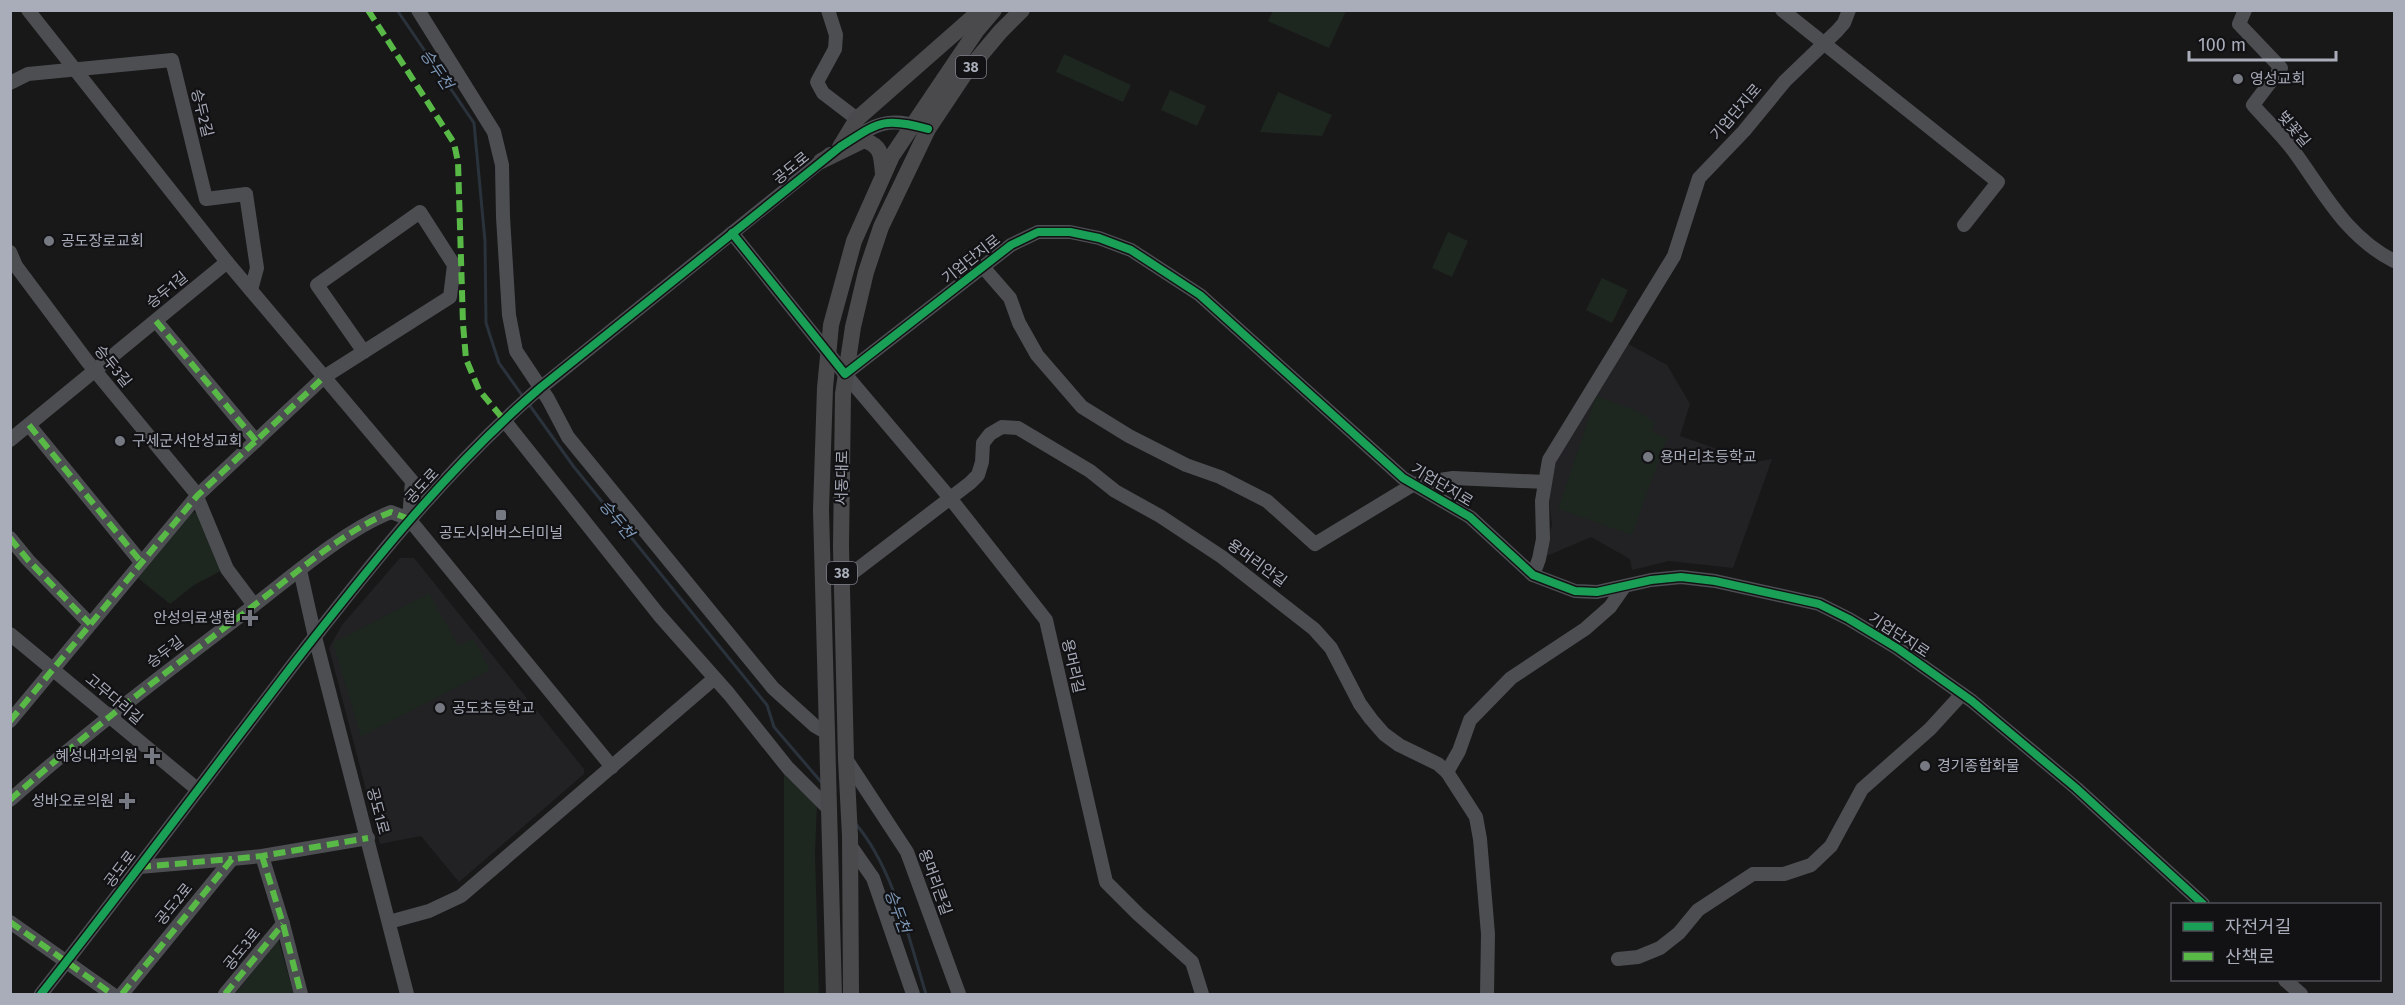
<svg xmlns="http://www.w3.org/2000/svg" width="2405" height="1005" viewBox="0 0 2405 1005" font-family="'Fira Sans','Noto Sans KR',sans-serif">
<rect width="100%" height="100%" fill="#181819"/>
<g fill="#222225">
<path d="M1623,341L1667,365L1690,404L1680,436L1755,462L1772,459L1733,568L1669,561L1632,570L1630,559L1591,537L1542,558L1552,525L1549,500L1557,455Z"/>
<path d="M400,558H414L584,769V774L459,882L421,836L380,844L329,648L342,625Z"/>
</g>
<g fill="#1e2620">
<path d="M1273,11V10L1346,11L1329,48L1268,21Z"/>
<path d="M1064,54L1131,85L1123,102L1056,72Z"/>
<path d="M1170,90L1206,106L1197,126L1161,110Z"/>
<path d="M1278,92L1332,115L1322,136L1260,132Z"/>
<path d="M1448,232L1468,241L1452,277L1432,268Z"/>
<path d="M1602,278L1628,290L1612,323L1586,310Z"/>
<path d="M1596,396L1635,410L1655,422L1652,432L1667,438L1632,535L1558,509Z"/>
<path d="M190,512L198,513L221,571L194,585L170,604L138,578Z"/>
<path d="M429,593L458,645L473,638L490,670L361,737L333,643Z"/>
<path d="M784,774L817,805L815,853L819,994H784Z"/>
<path d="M278,939L294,994H235Z"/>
</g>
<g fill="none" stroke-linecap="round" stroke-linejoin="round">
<g stroke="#2a323c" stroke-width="3">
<path d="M397,10L474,123L485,241L486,323L499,363L524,398"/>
<path d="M528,403L574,467L767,705L774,727L822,783"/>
<path d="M855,823C893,867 909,939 926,994"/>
</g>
<g stroke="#4c4e52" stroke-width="14">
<path d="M28,10L227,262"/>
<path d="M418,10L494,132L502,165L503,217L509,315L516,351L548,399L568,437L773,688L815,726L827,733"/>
<path d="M828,10L836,35L835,49L817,82L823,93L857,119"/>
<path d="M1782,10L1998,182L1964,225"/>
<path d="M2245,10L2239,24L2281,68L2253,105C2266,120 2281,134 2293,150C2324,192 2345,236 2394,261"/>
<path d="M10,83L28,74L172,60L206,199L246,194L257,268L251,290"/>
<path d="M848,142C876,124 888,117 921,127"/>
<path d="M732,233L845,374L1011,245L1038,232H1070L1099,238L1131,250L1200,295L1403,478L1470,517L1533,575L1575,591L1597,592L1651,580L1681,577L1715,581L1819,604L1849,619L1897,648L1972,701L2076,788L2203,904"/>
<path d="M10,252L16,266L87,361L195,492L227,569L254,605"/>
<path d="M983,267L1010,298L1019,323L1037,355L1082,407L1129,436L1186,465L1220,477L1267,501L1315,544L1414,484L1453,478L1545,482"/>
<path d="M156,321L256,441"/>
<path d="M845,374L950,498L1046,620L1106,882L1138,914L1192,962L1202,994"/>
<path d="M504,420L659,615L729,694L788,768L829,809"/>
<path d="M29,425L141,562"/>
<path d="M10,440L227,262L412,481L409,519"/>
<path d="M10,538L28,560L90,624"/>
<path d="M300,570L315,637L407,994"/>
<path d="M1533,575L1539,559L1543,539L1542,501L1549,460L1674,256L1699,178L1744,131L1785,81L1837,31L1844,23L1849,10"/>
<path d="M842,581L970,483L978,475L982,462L983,443L990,434L1002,427L1018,428L1090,471L1115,491L1160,516L1222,557L1314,629L1331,648L1360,704L1371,719L1384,734L1399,745L1438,764L1447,772L1476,817L1480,839L1488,934L1487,994"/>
<path d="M10,634L197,789"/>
<path d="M10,721L197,496L324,377L450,297L454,265L420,212L317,285L364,352"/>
<path d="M846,759L907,852L959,994"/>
<path d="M1447,772L1459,751L1470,720L1511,678L1585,629L1610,607L1624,587"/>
<path d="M10,800C87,732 170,669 252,607C292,576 345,530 391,512L409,519L612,767"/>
<path d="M850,845L873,878L913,994"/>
<path d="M262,856L283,924L301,994"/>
<path d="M139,867L232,859"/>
<path d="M10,922L112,994"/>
<path d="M389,922L429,911L461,896L709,683"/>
<path d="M1618,959L1638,957L1660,948L1679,933L1698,910L1753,874H1784L1811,865L1831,846L1862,789L1930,729L1962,694"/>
<path d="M2285,980L2301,994"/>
<path d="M41,994C127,885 210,773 295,662C368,568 443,473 533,394L830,154"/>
<path d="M122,994L232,859L262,856L368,838"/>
<path d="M225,994L283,924"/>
</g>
<g stroke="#4a4a4d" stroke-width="16">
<path d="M840,147L857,119L981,10"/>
<path d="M821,161L864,140C883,147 881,156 883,174"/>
<path d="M834,994L821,510L825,388L831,325L854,241L892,156L977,30L994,10"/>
<path d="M851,994L850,836L846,759L841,547L843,394L853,327L866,272L881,227L928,129L964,75L1000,32L1022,10"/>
</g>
<g stroke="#58b947" stroke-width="6" stroke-dasharray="12 6" stroke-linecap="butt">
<path d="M368,10L454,143L458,162L463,324L466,359L479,390L504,420"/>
<path d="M156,321L256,441"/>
<path d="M29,425L141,562"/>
<path d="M10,538L28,560L90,624"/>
<path d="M10,721L197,496L324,377"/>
<path d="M10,800C87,732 170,669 252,607C292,576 345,530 391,512L409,519"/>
<path d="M262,856L283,924L301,994"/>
<path d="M139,867L232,859"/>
<path d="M10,922L112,994"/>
<path d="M122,994L232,859L262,856L368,838"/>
<path d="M225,994L283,924"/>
</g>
<g stroke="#121215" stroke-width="11">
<g id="cycleway">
<path d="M732,233L845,374L1011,245L1038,232H1070L1099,238L1131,250L1200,295L1403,478L1470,517L1533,575L1575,591L1597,592L1651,580L1681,577L1715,581L1819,604L1849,619L1897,648L1972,701L2076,788L2203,904"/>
<path d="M41,994C127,885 210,773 295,662C370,566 447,468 540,388L840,147C878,123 882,116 928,129"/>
</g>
</g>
<use href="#cycleway" stroke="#1a9f57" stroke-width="8"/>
</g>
<g fill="#767982" stroke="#121215" stroke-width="2">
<circle cx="2238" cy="79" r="6"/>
<circle cx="49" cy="241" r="6"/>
<circle cx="120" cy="441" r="6"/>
<circle cx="1648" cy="457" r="6"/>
<rect x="495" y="509" width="12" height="12" rx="3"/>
<path d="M247 609h6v6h6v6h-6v6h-6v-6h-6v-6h6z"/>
<circle cx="440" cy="708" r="6"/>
<path d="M149 747h6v6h6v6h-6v6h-6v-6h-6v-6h6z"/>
<circle cx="1925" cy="766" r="6"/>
<path d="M124 792h6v6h6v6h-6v6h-6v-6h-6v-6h6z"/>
</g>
<g text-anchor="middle" stroke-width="4.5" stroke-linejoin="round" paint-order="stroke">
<g fill="#121215" stroke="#7c7e88" stroke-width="1.5">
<rect x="956" y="56" width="30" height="22" rx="4.5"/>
<rect x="827" y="562" width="30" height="22" rx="4.5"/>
</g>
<g font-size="14" font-weight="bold" fill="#a9adba">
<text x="971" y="72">38</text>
<text x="842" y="578">38</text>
</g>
<g font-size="15" fill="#a9adba" stroke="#121215" text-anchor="start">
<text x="2250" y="84">영성교회</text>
<text x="61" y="246">공도장로교회</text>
<text x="132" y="446">구세군서안성교회</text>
<text x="1660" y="462">용머리초등학교</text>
<text x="501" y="538" text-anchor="middle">공도시외버스터미널</text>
<text x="236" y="623" text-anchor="end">안성의료생협</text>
<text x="452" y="713">공도초등학교</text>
<text x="138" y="761" text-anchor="end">혜성내과의원</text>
<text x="1937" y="771">경기종합화물</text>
<text x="114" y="806" text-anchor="end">성바오로의원</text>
</g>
<g font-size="15" fill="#a9adba" stroke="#121215">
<text transform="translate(1736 112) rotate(-49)" y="5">기업단지로</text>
<text transform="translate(202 113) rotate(76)" y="5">승두2길</text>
<text transform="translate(2294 129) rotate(50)" y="5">벚꽃길</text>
<text transform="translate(791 168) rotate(-39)" y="5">공도로</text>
<text transform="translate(971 259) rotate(-38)" y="5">기업단지로</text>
<text transform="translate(167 290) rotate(-39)" y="5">승두1길</text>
<text transform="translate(113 366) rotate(51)" y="5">승두3길</text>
<text transform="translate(842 478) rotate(-89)" y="5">서동대로</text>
<text transform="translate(1442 485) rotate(31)" y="5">기업단지로</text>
<text transform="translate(422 486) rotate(-47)" y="5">공도로</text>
<text transform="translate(1257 563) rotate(36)" y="5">용머리안길</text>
<text transform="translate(1899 635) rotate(33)" y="5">기업단지로</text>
<text transform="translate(165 652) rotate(-37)" y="5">승두길</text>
<text transform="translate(1073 666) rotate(77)" y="5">용머리길</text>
<text transform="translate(114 699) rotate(40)" y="5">고무다리길</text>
<text transform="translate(378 811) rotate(75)" y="5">공도1로</text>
<text transform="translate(120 869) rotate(-53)" y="5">공도로</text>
<text transform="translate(935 882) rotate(70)" y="5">용머리큰길</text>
<text transform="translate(174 904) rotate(-51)" y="5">공도2로</text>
<text transform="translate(242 949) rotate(-51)" y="5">공도3로</text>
</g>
<g font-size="16" font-style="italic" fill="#7d98b7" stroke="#121215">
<text transform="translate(437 69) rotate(56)" y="6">승두천</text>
<text transform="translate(617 519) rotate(51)" y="6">승두천</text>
<text transform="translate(898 911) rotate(70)" y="6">승두천</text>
</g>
</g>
<rect width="2405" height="1005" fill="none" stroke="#a9adba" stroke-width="24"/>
<rect x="2171" y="903" width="210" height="78" fill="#121215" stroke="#4e5057" stroke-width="1.5"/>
<rect x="2183" y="922" width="30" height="9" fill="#1a9f57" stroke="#4e5057" stroke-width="1.5"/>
<text x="2225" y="933" font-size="18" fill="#a9adba">자전거길</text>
<rect x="2183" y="952" width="30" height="9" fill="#58b947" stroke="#4e5057" stroke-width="1.5"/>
<text x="2225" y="963" font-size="18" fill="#a9adba">산책로</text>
<path d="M2189 51v9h147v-9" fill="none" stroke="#a9adba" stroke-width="3"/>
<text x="2198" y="51" font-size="18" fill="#a9adba" stroke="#121215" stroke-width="4.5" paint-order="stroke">100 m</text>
</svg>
